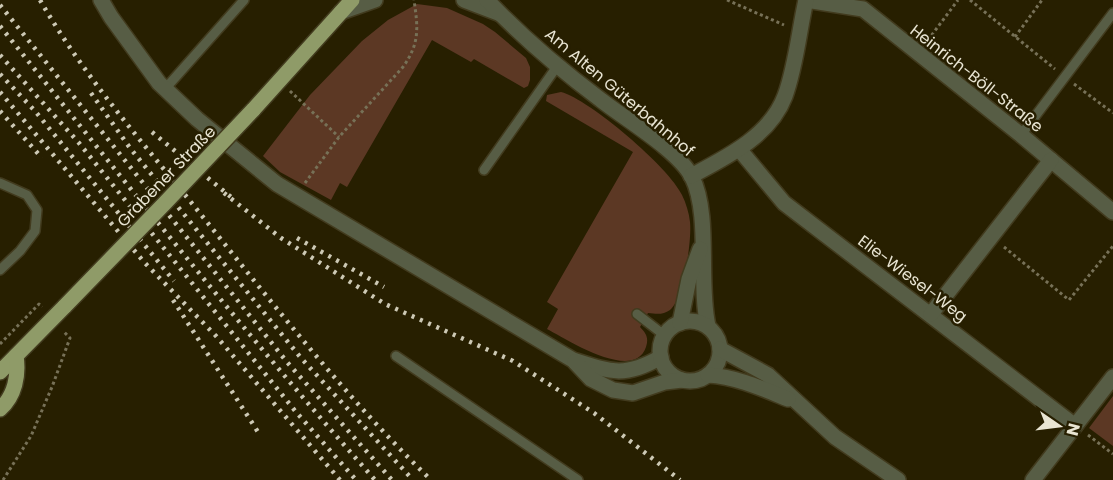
<svg xmlns="http://www.w3.org/2000/svg" width="1113" height="480" viewBox="0 0 1113 480" font-family="Poppins,sans-serif">
<rect width="100%" height="100%" fill="#271f00"/>
<g fill="#5c3824">
<path d="M417,4L447,8L483,24L495,32L526,58L530,67V80L528,86L524,88L474,59L471,62L432,40L347,187L340,183L331,200L280,172L263,156L310,95L362,41L388,20Z"/>
<path d="M561,92C589,99 670,168 682,195C686,203 689,213 690,222C692,239 684,299 670,310C663,315 657,314 648,313L640,327C646,333 649,338 646,347C634,383 566,339 547,329L558,309L547,302L633,152L546,101L547,95Z"/>
<path d="M1113,396V446L1089,428Z"/>
</g>
<g fill="none" stroke-linecap="round" stroke-linejoin="round">
<g stroke="#423b1e" stroke-width="12">
<g id="service">
<path d="M165,89L244,0"/>
<path d="M1021,135L1113,13"/>
<path d="M484,170L558,65"/>
<path d="M0,183L27,195L37,210L35,231L20,251L0,270"/>
<path d="M637,314L664,335"/>
<path d="M396,356L578,480"/>
</g>
</g>
<g stroke="#423b1e" stroke-width="18">
<g id="minor">
<path d="M101,0L111,17L159,83L197,119L277,184L573,360C610,372 625,378 661,357"/>
<path d="M464,0L498,13"/>
<path d="M487,0C521,36 561,70 601,100C625,119 679,151 692,177C711,215 698,283 708,326"/>
<path d="M806,0L863,9L1021,135L1113,212"/>
<path d="M341,12L375,0"/>
<path d="M739,149L784,203L1075,426"/>
<path d="M691,176C727,157 770,136 785,96C796,66 799,31 806,0"/>
<path d="M931,314L1051,160"/>
<circle cx="690" cy="351" r="30"/>
<path d="M680,323L689,279L700,249"/>
<path d="M720,349L768,375L835,437L898,480"/>
<path d="M575,362L591,379L613,390L633,393L665,382L682,380"/>
<path d="M708,375C737,377 761,388 788,399"/>
<path d="M1033,480L1113,377"/>
</g>
</g>
<g stroke="#423b1e" stroke-width="18">
<g id="primary">
<path d="M253,110L352,0"/>
<path d="M0,372L65,306"/>
<path d="M0,409C15,396 19,375 16,356"/>
</g>
</g>
<g stroke="#777157" stroke-width="3" stroke-dasharray="3 3" stroke-linecap="butt">
<path d="M727,0L784,25"/>
<path d="M970,0L1055,69"/>
<path d="M1015,37L1042,0"/>
<path d="M928,40L958,0"/>
<path d="M1074,84L1113,113"/>
<path d="M290,91L339,137"/>
<path d="M305,183L339,137L403,67C420,43 418,28 414,0"/>
<path d="M1004,247L1069,300L1113,246"/>
<path d="M0,344L39,304L42,307"/>
<path d="M1088,435L1113,454"/>
<path d="M3,480L31,436L52,387L70,338L64,332"/>
</g>
<use href="#service" stroke="#575d45" stroke-width="9"/>
<use href="#minor" stroke="#575d45" stroke-width="15"/>
<use href="#primary" stroke="#8f9b68" stroke-width="15"/>
<g stroke="#cdc9b5" stroke-width="4.5" stroke-dasharray="3 6" stroke-linecap="butt">
<path d="M40,0C82,73 137,136 190,201C267,296 342,394 431,480"/>
<path d="M0,5L287,362L392,480"/>
<path d="M0,26C123,179 244,333 375,480"/>
<path d="M0,55L79,143L296,412L356,480"/>
<path d="M0,74L35,111L174,281"/>
<path d="M0,92L144,262L216,336L340,480"/>
<path d="M91,93L130,148L301,358L413,480"/>
<path d="M0,111L42,158"/>
<path d="M152,132L231,197"/>
<path d="M224,193L281,238L385,304L513,361L594,413L680,480"/>
<path d="M297,238L384,287"/>
<path d="M173,300L258,432"/>
</g>
<g stroke="#423b1e" stroke-width="18" stroke-linecap="butt">
<path id="primary-bridge" d="M65,306L164,204L253,110"/>
</g>
<use href="#primary-bridge" stroke="#8f9b68" stroke-width="15"/>
</g>
<g text-anchor="middle" stroke-width="5" stroke-linejoin="round" paint-order="stroke">
<g font-size="16" fill="#e9e5d3" stroke="#271f00">
<text transform="translate(977 78) rotate(38)" y="6">Heinrich-Böll-Straße</text>
<text transform="translate(620 92) rotate(40)" y="6">Am Alten Güterbahnhof</text>
<text transform="translate(166 176) rotate(-46)" y="6">Grabener Straße</text>
<text transform="translate(913 278) rotate(37)" y="6">Elie-Wiesel-Weg</text>
</g>
</g>
<g transform="translate(1059 426) rotate(104)" stroke="#271f00" stroke-width="4.5" paint-order="stroke">
<path d="M0-4.5L10 22L0 15L-10 22Z" fill="#e9e5d3"/>
<text y="-9" font-size="16" font-weight="bold" text-anchor="middle" fill="#e9e5d3">N</text>
</g>
</svg>
